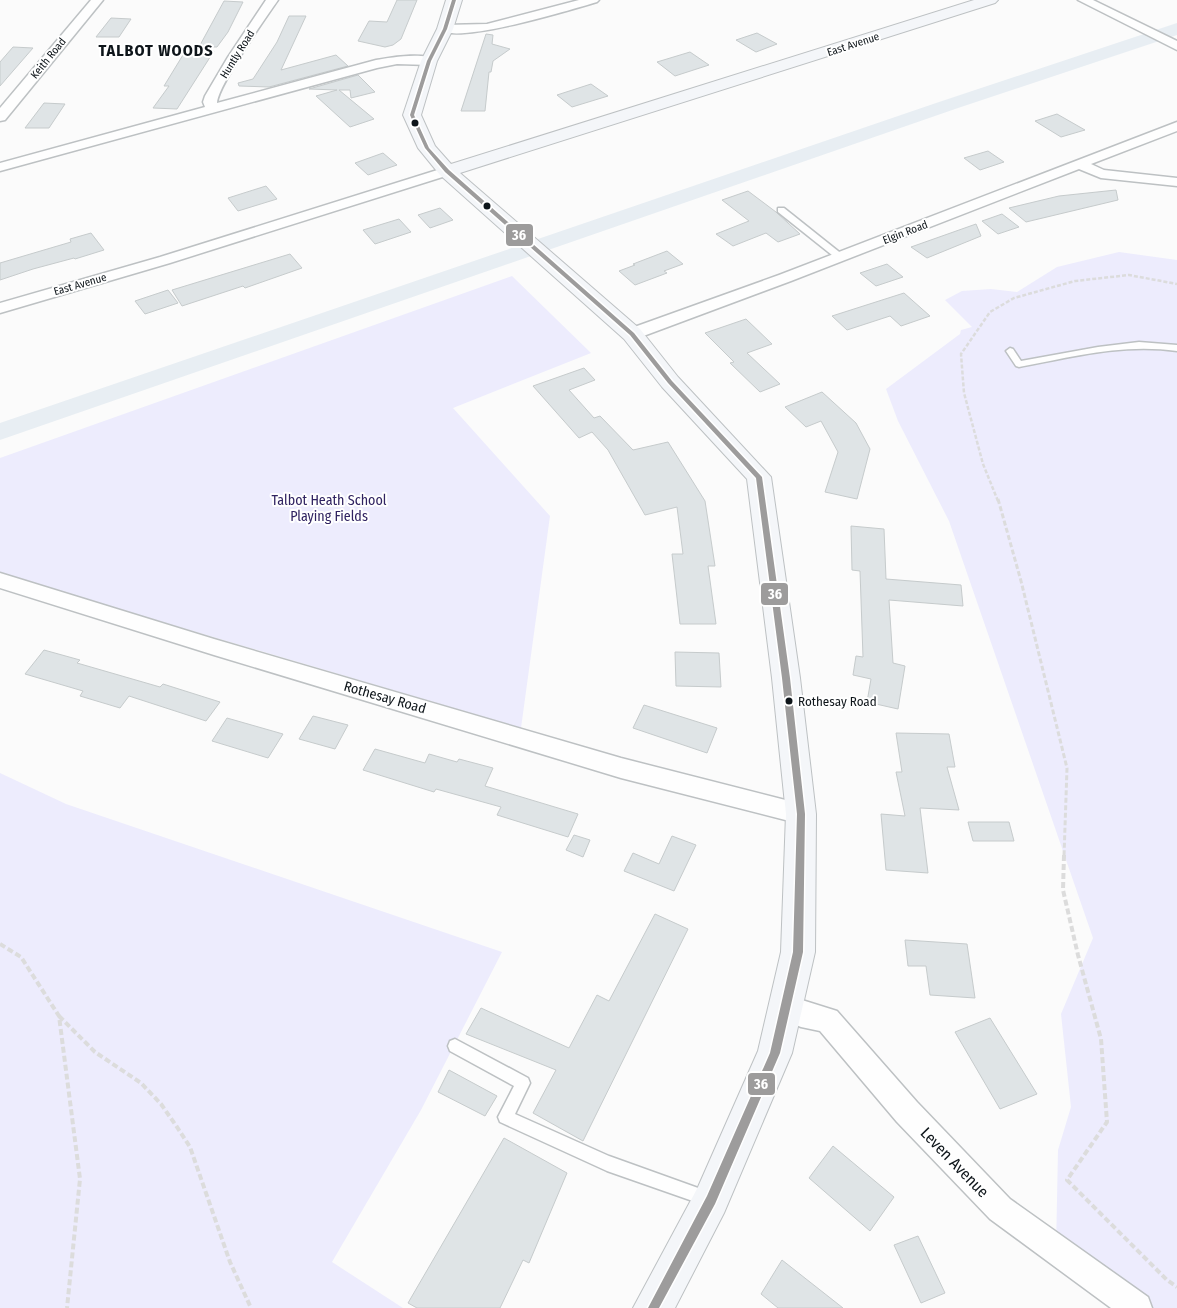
<svg xmlns="http://www.w3.org/2000/svg" width="1177" height="1308" viewBox="0 0 1177 1308" font-family="'Fira Sans Condensed',sans-serif">
<rect width="100%" height="100%" fill="#fbfbfb"/>
<path fill="#e8eef3" d="M1177,23V35L958,108L0,440V423L939,102Z"/>
<g fill="#edecfd">
<path d="M1119,252L1177,260V1308H1137L1056,1249L1058,1150L1071,1107L1061,1014L1093,938L949,521L898,421L886,389L960,334L961,330L972,327L945,300L962,291L991,289L1017,292L1057,267Z"/>
<path d="M512,276L591,353L453,408L550,516L521,728L0,574V458Z"/>
<path d="M0,773L66,804L502,952L421,1110L332,1262L403,1308H0Z"/>
</g>
<g fill="#dfe4e6" stroke="#c6cbcc">
<path d="M397,0H417L401,39L393,45L385,47L358,41L369,21L387,22Z"/>
<path d="M224,1L243,2L228,32L217,47H199Z"/>
<path d="M289,16H306L281,70L336,55L348,66L269,87L239,86L238,83L253,79L277,42Z"/>
<path d="M111,18L131,19L119,37H96Z"/>
<path d="M757,33L777,44L756,52L736,40Z"/>
<path d="M486,34L493,35L492,44L510,49L493,61L491,72H489L485,111H461Z"/>
<path d="M13,47L33,48L0,86V62Z"/>
<path d="M186,50L214,51L177,109L153,108L169,86H164Z"/>
<path d="M690,52L709,65L675,76L657,62Z"/>
<path d="M358,75L375,92L351,98L350,90H339L374,119L350,127L316,96L337,90L309,89Z"/>
<path d="M591,84L608,96L572,107L557,95Z"/>
<path d="M44,103L65,104L49,128H25Z"/>
<path d="M1057,114L1085,130L1061,137L1035,121Z"/>
<path d="M988,151L1004,162L980,170L964,158Z"/>
<path d="M383,153L397,165L368,175L355,163Z"/>
<path d="M266,186L277,199L238,211L228,198Z"/>
<path d="M1116,190L1118,200L1026,222L1009,208L1059,196Z"/>
<path d="M748,191L776,212L800,234L778,242L766,233L733,246L716,234L749,221L722,200Z"/>
<path d="M440,208L453,220L430,228L418,215Z"/>
<path d="M1002,214L1019,227L998,234L982,221Z"/>
<path d="M399,219L411,232L375,244L363,230Z"/>
<path d="M976,224L981,236L927,258L911,247Z"/>
<path d="M91,233L104,250L75,259L74,258L33,269L0,280V263L71,242L70,239Z"/>
<path d="M667,251L683,264L664,271L667,273L635,285L619,271L635,265L633,264Z"/>
<path d="M290,254L302,268L245,288L243,286L182,306L172,290Z"/>
<path d="M887,264L903,277L876,286L860,273Z"/>
<path d="M168,290L178,303L145,314L135,301Z"/>
<path d="M904,293L930,316L901,326L890,316L847,330L832,316Z"/>
<path d="M746,319L772,344L747,353L780,384L760,392L730,363L734,362L705,333Z"/>
<path d="M584,368L595,380L569,390L594,418L600,416L633,450L668,442L705,501L715,566H708L716,624H680L672,554H683L677,507L645,515L608,450L592,432L579,438L533,386Z"/>
<path d="M822,392L856,423L870,449L857,499L825,492L838,452L821,421L806,427L785,407Z"/>
<path d="M851,526L884,529L886,579L961,585L963,606L889,600L893,663L905,666L898,709L867,702L871,679L853,675L856,656L863,657L860,571L852,570Z"/>
<path d="M44,650L80,660L77,663L160,687L163,684L220,702L206,721L129,696L120,708L80,696L83,691L25,674Z"/>
<path d="M675,652L719,653L721,687L676,686Z"/>
<path d="M644,705L717,728L707,753L633,728Z"/>
<path d="M313,716L348,725L335,749L299,739Z"/>
<path d="M227,718L283,734L268,758L212,741Z"/>
<path d="M896,733L949,734L955,767H947L959,810L920,808L928,873L886,870L881,814L905,816L896,772H902Z"/>
<path d="M375,749L425,763L429,754L457,762L459,759L493,768L485,786L578,814L568,837L497,815L501,807L436,789L434,792L363,770Z"/>
<path d="M968,822H1009L1014,841H973Z"/>
<path d="M574,835L590,840L583,857L566,850Z"/>
<path d="M672,836L696,845L674,891L624,871L633,853L659,864Z"/>
<path d="M655,914L688,929L583,1141L533,1113L556,1070L466,1034L481,1008L569,1048L597,995L609,1001Z"/>
<path d="M905,940L967,944L975,998L930,995L926,966H908Z"/>
<path d="M990,1018L1037,1094L1000,1109L955,1032Z"/>
<path d="M449,1070L497,1096L485,1116L438,1092Z"/>
<path d="M504,1138L567,1173L529,1263L523,1260L500,1308H417L408,1303Z"/>
<path d="M833,1146L894,1197L870,1231L809,1178Z"/>
<path d="M918,1236L945,1293L921,1303L894,1245Z"/>
<path d="M782,1260L843,1308H778L761,1294Z"/>
</g>
<g fill="none" stroke-linecap="round" stroke-linejoin="round">
<g stroke="#bdc1c3" stroke-width="3">
<g id="lane">
<path d="M778,208H784L843,255V259H837L778,212Z"/>
<path d="M1139,342L1177,345V351C1123,343 1071,357 1019,367L1016,366L1006,351L1010,348L1013,349L1021,361L1098,347Z"/>
<path d="M455,1039L528,1078L530,1083L515,1114L609,1156L712,1193L715,1198L712,1203L707,1206L607,1171L500,1122L498,1117L514,1086L450,1051L448,1046L450,1041Z"/>
</g>
</g>
<g stroke="#bdc1c3" stroke-width="3">
<g id="street">
<path d="M91,0H103L5,120L0,121V108Z"/>
<path d="M266,0H278C265,19 218,85 217,103L376,60C389,58 426,51 435,61L429,65L397,64L377,68L0,171V163L205,107L203,102L205,96L228,57Z"/>
<path d="M579,0H599L597,2C573,9 454,46 439,29L445,25L487,24Z"/>
<path d="M1078,0H1093L1177,41V50Z"/>
<path d="M1177,122V131L1091,164L1104,170L1177,178V186L1101,178L1079,169L791,281L638,338H626L624,334L626,330L779,275Z"/>
<path d="M447,167L452,168L454,171L452,174L170,263L0,313V303L160,257Z"/>
<path d="M0,573L214,639L621,758L801,804L809,807L813,814L809,821L801,824L621,778L214,655L0,588Z"/>
<path d="M786,995L837,1011L917,1102L1010,1199L1148,1297L1152,1308H1111L990,1219L897,1122L820,1031L801,1027L777,1017L773,1008L777,999Z"/>
</g>
</g>
<g stroke="#bdc1c3" stroke-width="2">
<path id="secondary" d="M446,0H462L453,29L437,61L421,115L435,146L451,164L974,0H998L995,3L460,173L640,329L678,377L771,477L800,678L816,814L815,952L792,1053L724,1213L675,1308H633L698,1187L758,1051L781,952L786,814L772,678L747,479L662,387L624,339L440,175L418,148L403,115L421,61L437,29Z"/>
</g>
<path stroke="#dcdcdc" stroke-width="2.5" stroke-dasharray="4 2" stroke-linecap="butt" d="M998,501L983,464L964,393L961,354L990,312L1014,298L1075,281L1129,275L1177,284"/>
<path stroke="#dcdcdc" stroke-width="3" stroke-dasharray="5 2.5" stroke-linecap="butt" d="M998,499L1021,581L1067,768L1064,856"/>
<g stroke="#dcdcdc" stroke-width="4" stroke-dasharray="6 3" stroke-linecap="butt">
<path d="M1064,855L1063,890L1078,955L1101,1039L1107,1122L1067,1180L1167,1280L1177,1287"/>
<path d="M0,944L21,957L59,1016L80,1179L67,1308"/>
<path d="M59,1016L95,1052L141,1083L161,1104L177,1127L190,1147L230,1262L251,1308"/>
</g>
<use href="#lane" fill="#fefefe" fill-rule="evenodd"/>
<use href="#street" fill="#fefefe" fill-rule="evenodd"/>
<use href="#secondary" fill="#f4f6f9" fill-rule="evenodd"/>
<g stroke="#fff" stroke-width="3">
<path id="bus-1" d="M452,0H456L447,29L431,61L414,115L429,148L449,170L634,333L672,381L762,477L790,678L805,814L803,952L780,1053L715,1204L659,1308H648L707,1196L770,1053L793,952L797,814L782,678L756,478L668,383L630,335L445,172L425,148L410,115L427,61L443,29Z"/>
</g>
<use href="#bus-1" fill="#9d9c9c" fill-rule="evenodd"/>
</g>
<g fill="#0e151a" stroke="#fff" stroke-width="2">
<circle cx="415" cy="123" r="4.5"/>
<circle cx="487" cy="206" r="4.5"/>
<circle cx="789" cy="701" r="4.5"/>
</g>
<g text-anchor="middle" stroke-width="4" stroke-linejoin="round" paint-order="stroke">
<g font-size="11" fill="#0e151a" stroke="#fff">
<text transform="translate(853 44) rotate(-18)" y="4">East Avenue</text>
<text transform="translate(237 54) rotate(-58)" y="4">Huntly Road</text>
<text transform="translate(48 58) rotate(-51)" y="4">Keith Road</text>
<text transform="translate(905 232) rotate(-21)" y="4">Elgin Road</text>
<text transform="translate(80 284) rotate(-16)" y="4">East Avenue</text>
</g>
<g font-size="13" fill="#0e151a" stroke="#fff" text-anchor="start">
<text x="798" y="706">Rothesay Road</text>
</g>
<g font-size="14" fill="#302361" stroke="#fff">
<text x="329" y="505">Talbot Heath School<tspan x="329" dy="16">Playing Fields</tspan></text>
</g>
<g font-size="14" fill="#0e151a" stroke="#fff">
<text transform="translate(385 697) rotate(16)" y="5">Rothesay Road</text>
</g>
<g font-size="16" font-weight="bold" letter-spacing="1" fill="#0e151a" stroke="#fff">
<text x="156" y="56">TALBOT WOODS</text>
</g>
<g font-size="16" fill="#0e151a" stroke="#fff">
<text transform="translate(955 1162) rotate(46)" y="6">Leven Avenue</text>
</g>
</g>
<g stroke="#fff" stroke-width="2">
<rect x="505" y="223" width="29" height="24" rx="5" fill="#9d9c9c"/>
<rect x="760" y="582" width="29" height="24" rx="5" fill="#9d9c9c"/>
<rect x="747" y="1072" width="29" height="24" rx="5" fill="#9d9c9c"/>
</g>
<g font-size="14" text-anchor="middle" font-weight="bold" fill="#fff">
<text x="519" y="240">36</text>
<text x="775" y="599">36</text>
<text x="761" y="1089">36</text>
</g>
</svg>
